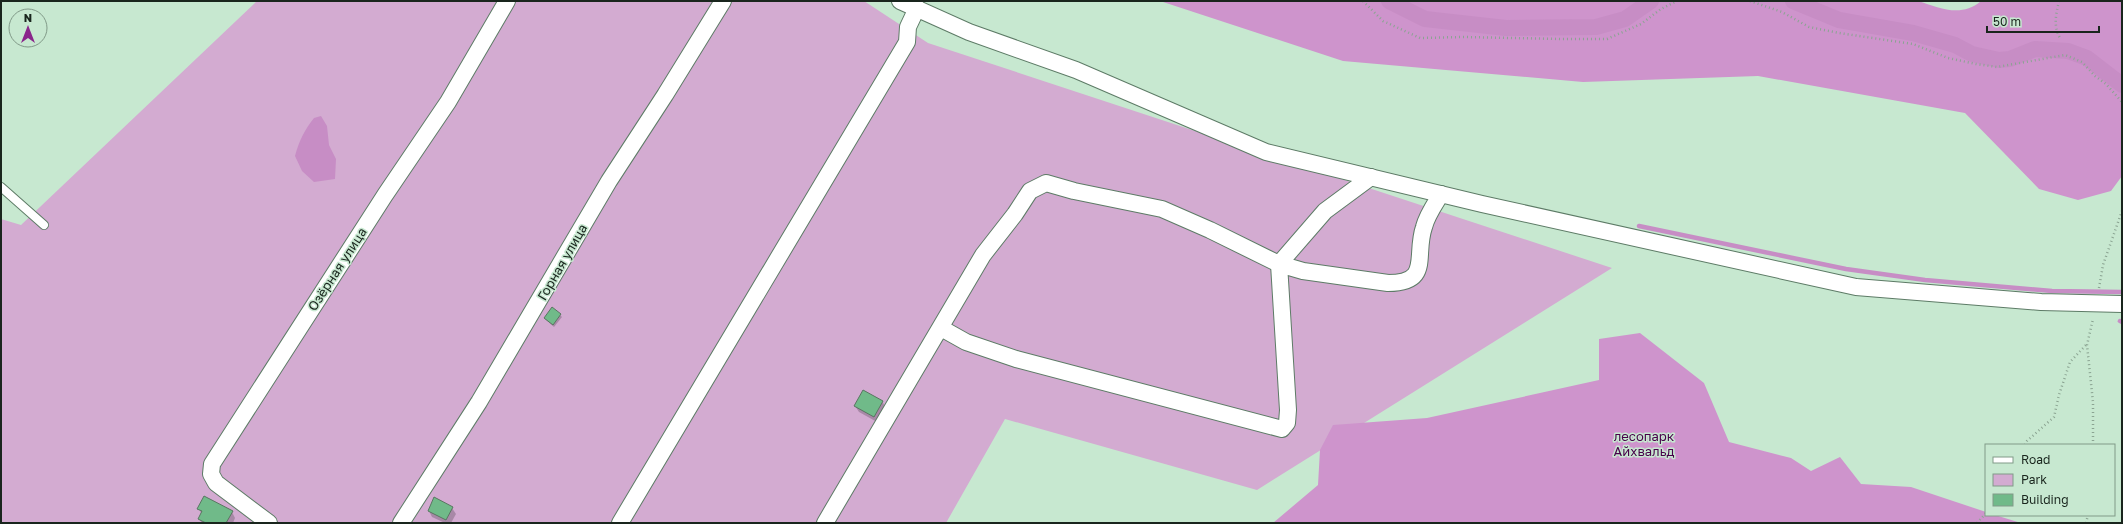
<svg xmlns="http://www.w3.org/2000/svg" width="2123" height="524" viewBox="0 0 2123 524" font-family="'Golos Text',sans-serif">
<rect width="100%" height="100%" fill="#c7e8d0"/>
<path fill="#d3abd1" d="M257,1H864L928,43L1612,268L1257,490L1005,419L946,523H1V219L21,225Z"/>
<g fill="#ce94cc">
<path d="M1160,1H1918C1940,8 1961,18 1981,1H2122V176L2111,191L2078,200L2039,189L1965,113L1758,76L1583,82L1343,61Z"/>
<path d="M1640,333L1704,383L1729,442L1791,458L1811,471L1840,457L1861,484L1911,487L1986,512V515H1995L2021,523H1273L1318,485L1320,450L1333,425L1427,418L1599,380V339Z"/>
</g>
<path fill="#c78dc5" d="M321,116L327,126L329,145L336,159L335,179L314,182L302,171L295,156C299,141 305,129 314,118Z"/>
<g fill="#0003">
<path d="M560,315L562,317L554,327L545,319Z"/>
<path d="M882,401L886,408L877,422L859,412L855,406Z"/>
<path d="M198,508L232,512L235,518L233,523H202L199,519L202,514Z"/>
<path d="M452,508L456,514L451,523H445L432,517L429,511Z"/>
</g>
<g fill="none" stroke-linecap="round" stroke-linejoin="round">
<g stroke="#c78dc5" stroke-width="4.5">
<path d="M1639,226L1846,269L1925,280L2052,291L2122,292"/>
<path d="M2120,321L2122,322"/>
</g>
<g stroke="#c78dc5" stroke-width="16">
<path d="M1389,1L1425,19L1506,28L1596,27L1625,19L1651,1"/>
<path d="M1793,1L1839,20L1913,33L1955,45L1972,54L1999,60L2010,59L2035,49L2068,51L2087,58L2122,85"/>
</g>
</g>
<g fill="#70ba89" stroke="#597661">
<path d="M552,307L561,314L553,325L544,318Z"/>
<path d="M863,390L883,401L874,417L854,406Z"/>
<path d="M204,496L233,511L226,523H206L198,519L202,511L197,509Z"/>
<path d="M434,497L453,507L446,520L428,511Z"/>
</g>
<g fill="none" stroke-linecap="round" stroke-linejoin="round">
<g stroke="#5d7b66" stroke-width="10">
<path id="service" d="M1,187L44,225"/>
</g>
<g stroke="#5d7b66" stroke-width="18">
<g id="minor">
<path d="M900,1L969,32L1076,70L1266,152L1482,204L1856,287L2041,302L2122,304"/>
<path d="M941,328L966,342L1016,359L1282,429L1287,423L1288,410L1279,264L1303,271L1388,283C1432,283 1414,256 1424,227C1427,215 1435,204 1441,194"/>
<path d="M269,523L216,483L211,474L212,464L385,195L448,102L507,1"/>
<path d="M401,523L479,402L609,181L665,95L723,1"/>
<path d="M620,523L907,42L908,27L917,8"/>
<path d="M825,523L983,255L1015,214L1030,191L1046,183L1074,191L1162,209L1210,230L1279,264L1325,211L1371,177"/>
</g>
</g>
<g stroke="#8ba492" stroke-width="2.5" stroke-dasharray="1 3" stroke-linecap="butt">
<path d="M1363,1L1383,21L1420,38L1463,37L1562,39H1607L1641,24L1661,9L1677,1"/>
<path d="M1750,1L1782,12L1809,27L1839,33L1913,44L1948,58L1976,64L1997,67L2065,55L2082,62L2095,76L2106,84L2122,102"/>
<path d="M2059,1C2056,15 2053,25 2060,38"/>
<path d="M2099,288L2103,265L2122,211"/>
<path d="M2025,445L2027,441L2054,417L2059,395L2070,362L2086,345"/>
<path d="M2093,445V402L2087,345L2093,319"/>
<path d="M1977,523L1986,513"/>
<path d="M2086,523L2088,515"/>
</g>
<use href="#service" stroke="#fff" stroke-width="8"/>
<use href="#minor" stroke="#fff" stroke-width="16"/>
</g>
<g text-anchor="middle" stroke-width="3" stroke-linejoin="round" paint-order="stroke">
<g font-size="13" fill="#19251d" stroke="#c7e8d0">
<text transform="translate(562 262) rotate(-60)" y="5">Горная улица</text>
<text transform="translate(337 269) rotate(-57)" y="5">Озёрная улица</text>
</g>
<g font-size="13" fill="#48004a" stroke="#c7e8d0">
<text x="1644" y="441">лесопарк<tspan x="1644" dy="15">Айхвальд</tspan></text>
</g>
</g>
<rect width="2123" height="524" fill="none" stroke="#19251d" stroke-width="4"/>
<rect x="1985" y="444" width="130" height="72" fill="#c7e8d0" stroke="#819a88"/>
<rect x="1993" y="457" width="20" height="6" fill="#ffffff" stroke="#819a88"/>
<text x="2021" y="464" font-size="12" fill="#19251d">Road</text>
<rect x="1993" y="474" width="20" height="12" fill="#d3abd1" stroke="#819a88"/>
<text x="2021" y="484" font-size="12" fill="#19251d">Park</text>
<rect x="1993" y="494" width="20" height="12" fill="#70ba89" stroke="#819a88"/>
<text x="2021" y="504" font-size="12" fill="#19251d">Building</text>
<g transform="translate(28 28)"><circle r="19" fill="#c7e8d0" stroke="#819a88"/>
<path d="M0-3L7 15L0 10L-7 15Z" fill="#8a258b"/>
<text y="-6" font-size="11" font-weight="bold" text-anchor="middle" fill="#19251d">N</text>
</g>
<path d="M1987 26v6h112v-6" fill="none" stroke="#19251d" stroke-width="2"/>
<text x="1993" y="26" font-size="12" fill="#19251d" stroke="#c7e8d0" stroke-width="3" paint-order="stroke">50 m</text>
</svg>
